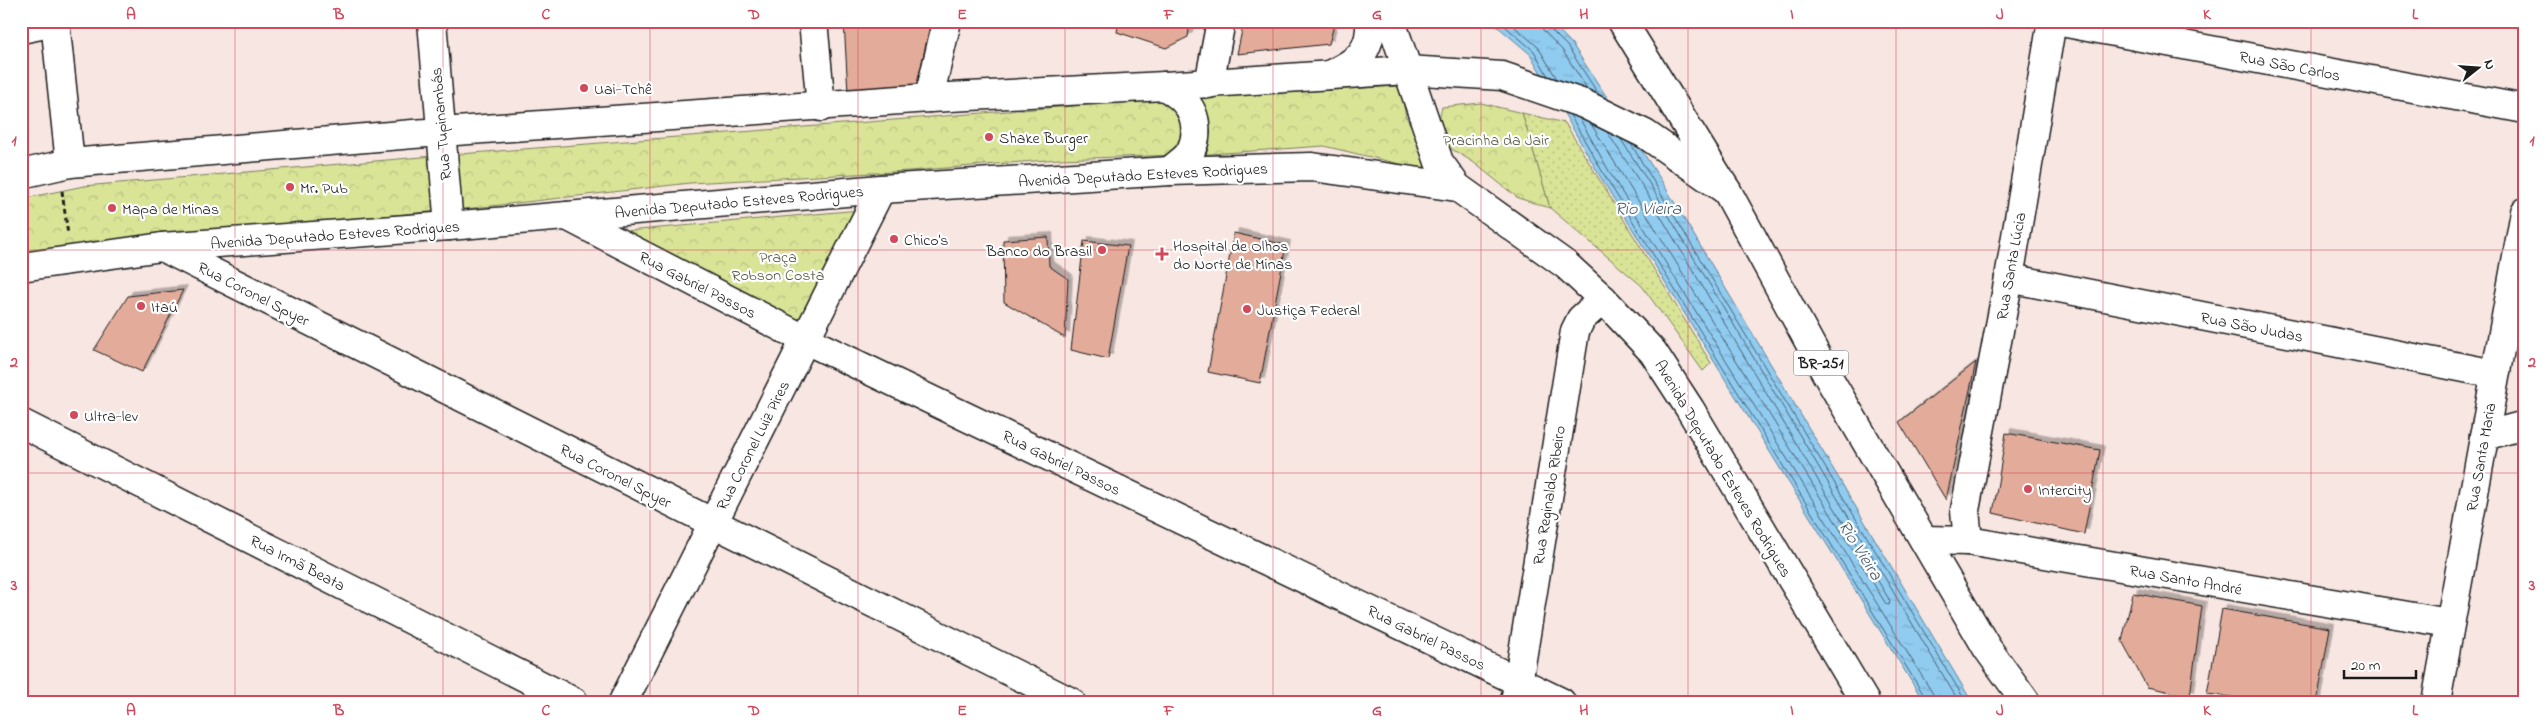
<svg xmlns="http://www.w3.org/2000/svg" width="2546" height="723" viewBox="0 0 2546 723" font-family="'Indie Flower',sans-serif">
<defs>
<pattern id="grass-dots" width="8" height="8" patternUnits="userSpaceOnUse" patternTransform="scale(1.25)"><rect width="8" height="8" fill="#d9e497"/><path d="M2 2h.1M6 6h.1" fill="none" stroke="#bac382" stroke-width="1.8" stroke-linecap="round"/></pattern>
<pattern id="park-crowns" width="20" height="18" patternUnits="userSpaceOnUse" patternTransform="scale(1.25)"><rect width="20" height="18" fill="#d9e497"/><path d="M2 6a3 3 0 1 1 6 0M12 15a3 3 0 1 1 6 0" fill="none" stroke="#bac382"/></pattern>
<pattern id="water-ripples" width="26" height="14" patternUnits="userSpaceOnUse" patternTransform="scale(1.25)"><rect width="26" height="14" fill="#90cbf0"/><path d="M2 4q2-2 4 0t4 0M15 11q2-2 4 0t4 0" fill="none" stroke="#7caecd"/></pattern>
<filter id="shadow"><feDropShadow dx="4.5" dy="-4.5" stdDeviation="0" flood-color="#0004"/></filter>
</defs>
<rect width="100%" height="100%" fill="#f7e6e1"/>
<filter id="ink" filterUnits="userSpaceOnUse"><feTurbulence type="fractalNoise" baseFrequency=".02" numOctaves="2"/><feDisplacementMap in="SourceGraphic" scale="10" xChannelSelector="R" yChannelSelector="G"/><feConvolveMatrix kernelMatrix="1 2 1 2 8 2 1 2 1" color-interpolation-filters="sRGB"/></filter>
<g filter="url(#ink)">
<path fill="url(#grass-dots)" stroke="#7a805a" d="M1522,113L1565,123L1711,363L1703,371L1642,286L1550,208Z"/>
<g fill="url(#park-crowns)" stroke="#7a805a">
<path d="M1400,86L1406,117L1438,173L1324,146L1210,154L1059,159L909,171L690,183L474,208L208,231L21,253V199L84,186L422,157L1123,102Z"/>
<path d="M1481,103L1522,113L1550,208L1518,198L1473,162L1445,145L1438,125L1442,107Z"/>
<path d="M860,210L799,333L616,232Z"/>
</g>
<path fill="url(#water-ripples)" stroke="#62859b" d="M1491,21H1550L1572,44L1661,180L1972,702H1924L1601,178L1530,54Z"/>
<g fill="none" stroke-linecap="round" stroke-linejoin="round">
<g stroke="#4a6271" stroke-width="1">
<path d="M1499,21L1534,51L1548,76"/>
<path d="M1508,21L1538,47L1557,79"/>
<path d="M1541,21L1543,30L1563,51L1588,90"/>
<path d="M1547,21L1548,27L1568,47L1599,95"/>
<path d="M1570,115L1605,176L1928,702"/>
<path d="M1580,119L1610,173L1933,694L1935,702"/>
<path d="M1591,124L1886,604L1889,605L1890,601L1645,190L1607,132"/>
<path d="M1620,138L1651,186L1959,702"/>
<path d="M1631,144L1966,702"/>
</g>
</g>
<g fill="#e3ab9a" stroke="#1c1c1c" filter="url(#shadow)">
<path d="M844,21H931L916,90L848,93Z"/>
<path d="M1119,21H1190L1188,37L1166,48L1117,32Z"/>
<path d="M1244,21H1335L1329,44L1237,54Z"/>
<path d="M1234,233L1286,245L1260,383L1208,372Z"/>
<path d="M1048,237L1049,266L1068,279L1065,338L1004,302L1003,240Z"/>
<path d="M1084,241L1128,246L1108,359L1071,350Z"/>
<path d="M183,290L142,372L94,350L128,296Z"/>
<path d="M1976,362L1946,500L1899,422Z"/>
<path d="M2006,433L2100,450L2084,534L1993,513Z"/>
<path d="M2133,593L2202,606L2190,696L2147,687L2122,641Z"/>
<path d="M2222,609L2330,628L2317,702H2270L2207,694Z"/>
</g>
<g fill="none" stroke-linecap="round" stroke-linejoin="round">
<g stroke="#1c1c1c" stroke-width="31">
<g id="street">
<path d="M55,21L70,163"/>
<path d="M432,21L449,226"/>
<path d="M813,21L821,107"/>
<path d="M2056,21L2525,109"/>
<path d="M21,29L55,22"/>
<path d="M1209,84L1221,21"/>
<path d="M929,98L947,21"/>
<path d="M567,216L806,340L1561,702"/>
<path d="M162,247L1071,702"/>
<path d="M2009,278L2495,374"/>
<path d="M21,423L574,702"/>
<path d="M2484,436L2525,425"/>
<path d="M1924,540L1968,541L2449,623"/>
<path d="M1968,541L1965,510L2009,278L2052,21"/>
<path d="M623,702C708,530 796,361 881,189"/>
<path d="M1515,702L1575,331L1581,319L1603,299"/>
<path d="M2436,702L2525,212"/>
</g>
</g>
<g stroke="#1c1c1c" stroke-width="31">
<g id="secondary">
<path d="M1165,86C1171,91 1179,95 1184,101C1198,115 1199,140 1188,155C1183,161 1175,166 1170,171"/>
<path d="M21,174L70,163L413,134L929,98L1165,86L1407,70L1502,76L1584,104L1645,134L1727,191"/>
<path d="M21,267L162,247L449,226L881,189L1170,171L1312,167L1457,187"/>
</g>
</g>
<g stroke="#1c1c1c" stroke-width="31">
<g id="primary">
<path d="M1391,21L1439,162L1457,187L1566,265L1603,299L1653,352L1690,409L1865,702"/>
<path d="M1622,21L1727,191L1827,375L1987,648L2026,702"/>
<path d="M1329,75C1355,63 1372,53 1370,21"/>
</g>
</g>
<path stroke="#1c1c1c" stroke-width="3" stroke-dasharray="5 4" stroke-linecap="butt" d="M62,191L68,235"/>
<use href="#street" stroke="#fff" stroke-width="28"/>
<use href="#secondary" stroke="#fff" stroke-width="28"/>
<use href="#primary" stroke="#fff" stroke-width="28"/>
</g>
</g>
<path fill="none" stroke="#d1495b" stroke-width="1" stroke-opacity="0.55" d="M235,21V702M443,21V702M650,21V702M858,21V702M1065,21V702M1273,21V702M1481,21V702M1688,21V702M1896,21V702M2103,21V702M2311,21V702M21,250H2525M21,473H2525"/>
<g fill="#d1495b" stroke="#fff" stroke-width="2">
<circle cx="584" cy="88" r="5"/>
<circle cx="989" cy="137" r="5"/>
<circle cx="290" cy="187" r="5"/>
<circle cx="112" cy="208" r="5"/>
<circle cx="894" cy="239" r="5"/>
<circle cx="1102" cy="250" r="5"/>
<path d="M1159.5 246.5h5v5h5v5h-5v5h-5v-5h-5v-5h5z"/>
<circle cx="141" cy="306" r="5"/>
<circle cx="1247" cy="309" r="5"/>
<circle cx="74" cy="415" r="5"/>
<circle cx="2028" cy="489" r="5"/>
</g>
<g text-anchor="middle" stroke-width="4.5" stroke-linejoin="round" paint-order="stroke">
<rect fill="#fff" stroke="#606060" stroke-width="1" x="1793.5" y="350.5" width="55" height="25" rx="4"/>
<g font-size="15" font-weight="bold" fill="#1c1c1c">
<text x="1821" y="368">BR-251</text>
</g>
<g font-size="16" fill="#1c1c1c" stroke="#fff">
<text transform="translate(2290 65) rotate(11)" y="6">Rua São Carlos</text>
<text transform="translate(440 124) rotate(-95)" y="6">Rua Tupinambás</text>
<text transform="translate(1143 174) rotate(-3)" y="6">Avenida Deputado Esteves Rodrigues</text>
<text transform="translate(739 201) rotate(-5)" y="6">Avenida Deputado Esteves Rodrigues</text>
<text transform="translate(335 234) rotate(-4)" y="6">Avenida Deputado Esteves Rodrigues</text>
<text transform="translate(2010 266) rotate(-80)" y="6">Rua Santa Lúcia</text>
<text transform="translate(698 284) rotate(27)" y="6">Rua Gabriel Passos</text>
<text transform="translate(254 293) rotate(27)" y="6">Rua Coronel Spyer</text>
<text transform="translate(2252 326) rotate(11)" y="6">Rua São Judas</text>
<text transform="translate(752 445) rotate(-63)" y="6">Rua Coronel Luiz Pires</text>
<text transform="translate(2480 457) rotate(-80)" y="6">Rua Santa Maria</text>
<text transform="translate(1062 462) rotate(26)" y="6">Rua Gabriel Passos</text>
<text transform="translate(1724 468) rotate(59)" y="6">Avenida Deputado Esteves Rodrigues</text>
<text transform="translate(616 475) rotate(27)" y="6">Rua Coronel Spyer</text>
<text transform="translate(1548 495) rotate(-81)" y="6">Rua Reginaldo Ribeiro</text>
<text transform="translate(298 562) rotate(27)" y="6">Rua Irmã Beata</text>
<text transform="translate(2186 579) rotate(10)" y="6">Rua Santo André</text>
<text transform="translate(1427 637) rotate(26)" y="6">Rua Gabriel Passos</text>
</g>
<g font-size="16" fill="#1c1c1c" stroke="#fff" text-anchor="start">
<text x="594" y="94">Uai-Tchê</text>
<text x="999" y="143">Shake Burger</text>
<text x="300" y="193">Mr. Pub</text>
<text x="122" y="214">Mapa de Minas</text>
<text x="904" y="245">Chico's</text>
<text x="1173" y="251">Hospital de Olhos<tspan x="1173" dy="18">do Norte de Minas</tspan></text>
<text x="1092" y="256" text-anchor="end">Banco do Brasil</text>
<text x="151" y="312">Itaú</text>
<text x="1257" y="315">Justiça Federal</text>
<text x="84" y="421">Ultra-lev</text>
<text x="2038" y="495">Intercity</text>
</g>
<g font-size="16" fill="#555841" stroke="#fff">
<text x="1496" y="145">Pracinha da Jair</text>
<text x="778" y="262">Praça<tspan x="778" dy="18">Robson Costa</tspan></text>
</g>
<g font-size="18" font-style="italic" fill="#455966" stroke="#fff">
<text x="1648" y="214">Rio Vieira</text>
<text transform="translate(1861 550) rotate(58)" y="6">Rio Vieira</text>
</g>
</g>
<rect width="2546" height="723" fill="none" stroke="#fff" stroke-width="55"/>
<g transform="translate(2478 68) rotate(73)" stroke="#ffffff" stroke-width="4" paint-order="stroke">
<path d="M0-4L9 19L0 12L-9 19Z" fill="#1c1c1c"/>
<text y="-8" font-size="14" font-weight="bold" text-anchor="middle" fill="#1c1c1c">N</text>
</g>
<path d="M2344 670v8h72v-8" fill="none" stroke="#1c1c1c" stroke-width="2.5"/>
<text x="2351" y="670" font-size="15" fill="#1c1c1c" stroke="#ffffff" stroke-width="4" paint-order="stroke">20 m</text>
<rect x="28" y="28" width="2490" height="668" fill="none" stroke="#d1495b" stroke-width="2"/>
<g font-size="16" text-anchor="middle" font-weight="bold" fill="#d1495b">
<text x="131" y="19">A</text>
<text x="339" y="19">B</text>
<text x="546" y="19">C</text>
<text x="754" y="19">D</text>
<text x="962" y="19">E</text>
<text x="1169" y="19">F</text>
<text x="1377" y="19">G</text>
<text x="1584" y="19">H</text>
<text x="1792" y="19">I</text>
<text x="2000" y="19">J</text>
<text x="2207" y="19">K</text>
<text x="2415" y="19">L</text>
<text x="14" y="145">1</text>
<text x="2532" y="145">1</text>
<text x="14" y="367">2</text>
<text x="2532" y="367">2</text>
<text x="14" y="590">3</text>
<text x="2532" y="590">3</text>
<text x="131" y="715">A</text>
<text x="339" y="715">B</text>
<text x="546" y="715">C</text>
<text x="754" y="715">D</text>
<text x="962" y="715">E</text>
<text x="1169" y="715">F</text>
<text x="1377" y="715">G</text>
<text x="1584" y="715">H</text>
<text x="1792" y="715">I</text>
<text x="2000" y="715">J</text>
<text x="2207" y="715">K</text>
<text x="2415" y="715">L</text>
</g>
</svg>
